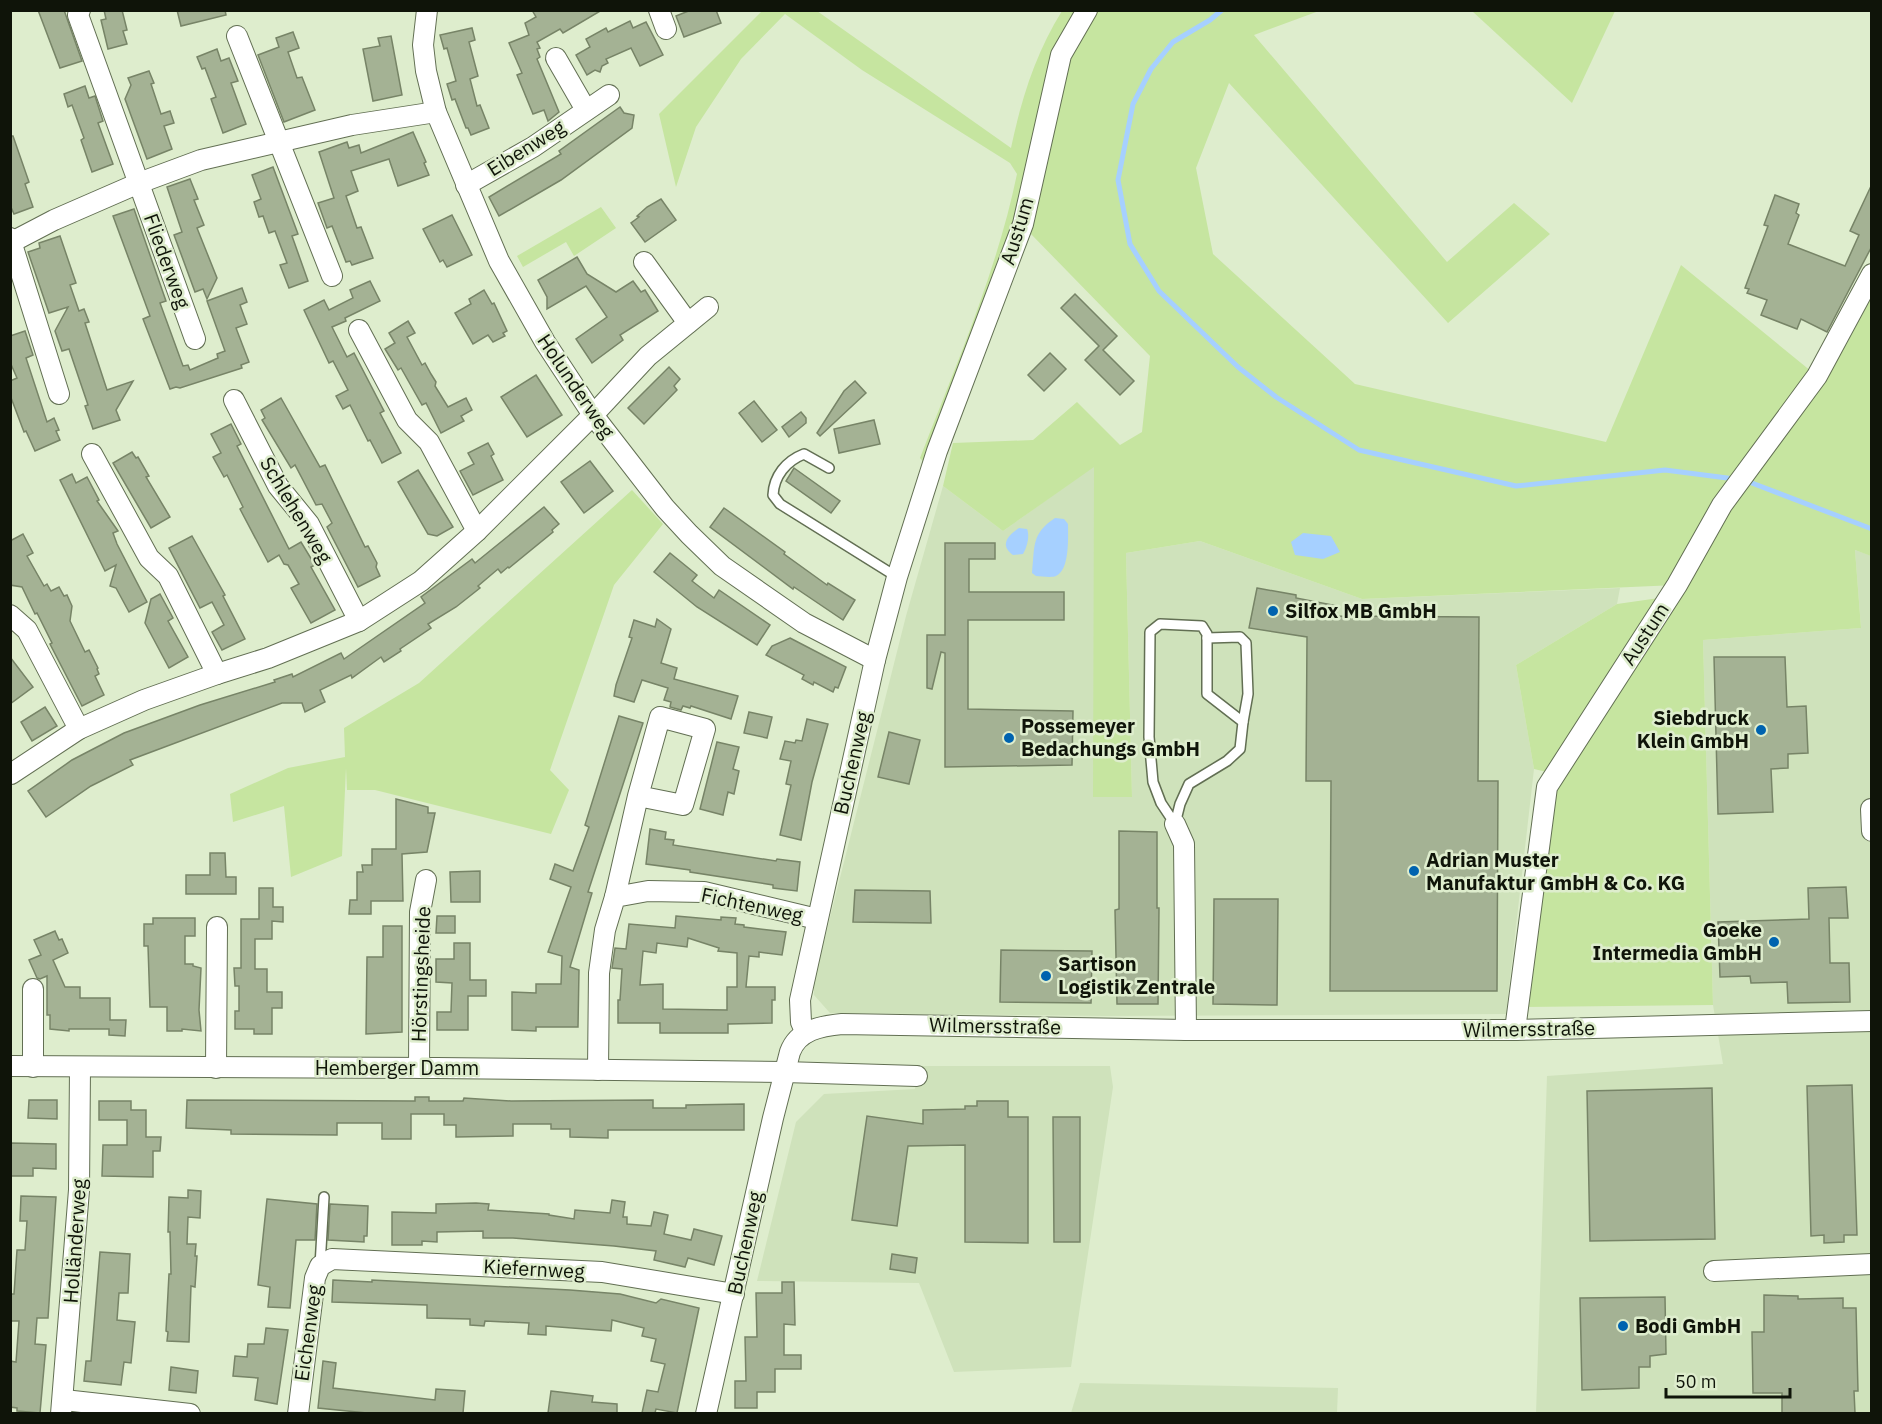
<svg xmlns="http://www.w3.org/2000/svg" width="1882" height="1424" viewBox="0 0 1882 1424" font-family="'IBM Plex Sans',sans-serif">
<rect width="100%" height="100%" fill="#deedcd"/>
<g fill="#cfe2bb">
<path d="M1094,466V797L1132,796L1126,553L1200,541L1362,599L1620,588L1617,604L1516,665L1534,769L1506,1014L1104,1016L830,1013L814,995V981L906,616L943,486L1003,531Z"/>
<path d="M1855,550L1872,556L1871,1413L1536,1414L1547,1076L1723,1064L1713,1005L1703,640L1861,628Z"/>
<path d="M918,1066H1110L1113,1087L1071,1367L954,1372L919,1283L757,1281L796,1122L824,1094L915,1089Z"/>
<path d="M1080,1383L1338,1388L1337,1413H1071Z"/>
</g>
<g fill="#c6e5a0">
<path d="M762,11H817L1011,148C1021,100 1036,52 1062,11H1079L1016,214L926,465L920,458C956,365 997,271 1017,174L1010,163L862,70L785,14L741,59L696,127L676,187L659,114Z"/>
<path d="M1098,11H1319L1254,35L1447,262L1514,203L1550,234L1448,323L1229,83L1196,168L1213,254L1355,384L1606,442L1681,265L1817,376L1837,339L1846,345L1871,298V556L1855,550L1861,628L1703,640L1713,1005L1519,1007L1547,787L1676,585L1362,599L1200,541L1126,553L1132,797H1093L1094,467L1003,531L943,486L953,443L1033,440L1077,402L1120,445L1142,432L1150,356L1029,232L1069,56Z"/>
<path d="M1472,11H1615L1572,103Z"/>
<path d="M601,207L616,228L574,256L566,242L523,267L517,256Z"/>
<path d="M632,490L663,524L614,585L550,770L569,790L551,834L375,790H347L346,768L342,856L291,877L284,806L233,822L230,794L288,768L345,757L344,728L419,683Z"/>
<path d="M1659,598L1547,772L1534,769L1516,665L1617,604Z"/>
</g>
<g fill="#a6d0ff">
<path d="M1055,518L1064,519L1068,524C1068,537 1070,570 1056,576C1051,578 1041,576 1036,576L1032,573C1035,546 1031,534 1055,518Z"/>
<path d="M1019,528L1027,529C1030,536 1027,547 1023,554L1013,555C999,545 1008,535 1019,528Z"/>
<path d="M1303,533L1331,536L1340,552L1323,559L1295,555L1291,542Z"/>
</g>
<g fill="none" stroke-linecap="round" stroke-linejoin="round">
<g stroke="#a6d0ff" stroke-width="5">
<path d="M1222,10L1210,20L1173,42L1151,69L1133,104L1118,180L1130,244L1159,291L1238,367L1276,397L1359,450L1516,486L1665,470L1735,479"/>
<path d="M1744,480L1872,529"/>
</g>
</g>
<g fill="#a4b294" stroke="#778467" stroke-width="1.5" fill-rule="evenodd">
<path d="M38,10H64L82,61L60,68Z"/>
<path d="M104,10H122L127,30L123,31L127,44L108,49L101,20L106,19Z"/>
<path d="M177,10H225L226,15L181,26Z"/>
<path d="M532,10H602L563,33L560,29L537,42L540,48L537,49L540,57L537,59L559,112L548,121L544,110L533,114L517,75L522,73L509,43L529,35L525,23L536,17Z"/>
<path d="M691,10H716L721,23L684,37L676,16Z"/>
<path d="M630,21L633,28L646,22L663,55L640,66L631,48L606,59L608,63L602,66L600,72L595,70L587,75L576,55L590,47L586,39L606,28L608,32Z"/>
<path d="M472,28L475,40L469,42L478,76L470,79L477,106L480,105L489,128L471,135L468,128H466L455,99L452,100L447,84L456,81L447,48L444,49L440,35Z"/>
<path d="M293,32L299,48L288,52L297,78L302,77L315,110L284,122L258,55L279,47L276,38Z"/>
<path d="M391,36L402,95L373,101L363,49L380,46L378,38Z"/>
<path d="M217,49L221,61L229,58L238,81L231,83L246,124L223,133L211,99L216,97L205,68L202,69L197,57Z"/>
<path d="M149,71L154,83L151,84L161,114L170,111L174,123L164,126L172,149L147,159L125,99L131,85L128,78Z"/>
<path d="M85,86L89,98L95,96L103,121L98,123L113,164L92,172L81,140L84,138L72,105L68,107L64,94Z"/>
<path d="M620,107L624,113L634,115L632,128L561,180L499,216L489,197L561,154L559,151Z"/>
<path d="M413,132L426,162L424,163L429,175L398,186L389,159L351,171L358,191L346,196L357,228L361,227L373,258L352,265L350,261L346,262L332,226L327,228L318,203L334,198L319,152L347,142L349,148L359,145L361,153Z"/>
<path d="M10,136H13L29,182L25,184L33,207L14,214L10,205Z"/>
<path d="M273,167L298,234L292,236L308,281L289,288L280,265L287,263L275,231L269,233L263,216L259,217L254,202L261,199L252,175Z"/>
<path d="M190,179L198,199L194,200L204,225L197,228L217,278L207,299L203,289L195,292L174,235L182,232L167,187Z"/>
<path d="M1872,184V246L1827,332L1801,319L1797,329L1761,315L1767,300L1747,293L1749,289L1745,288L1768,226L1764,225L1775,195L1799,204L1796,213L1799,215L1788,244L1845,266L1859,235L1850,231Z"/>
<path d="M661,199L676,220L645,242L631,223L639,217L637,216L647,207Z"/>
<path d="M134,209L166,301L160,303L183,366L188,365L190,370L218,358L217,354L225,351L207,301L242,288L247,302L240,305L247,324L236,328L249,362L241,365L242,368L180,388L176,387L170,389L143,319L150,316L113,216Z"/>
<path d="M452,215L472,255L447,267L443,260L440,262L423,229Z"/>
<path d="M60,236L76,283L70,285L79,311L84,309L89,322L85,323L107,390L133,381L116,410L120,420L93,429L85,406L88,405L69,349L62,351L55,331L68,307L49,313L28,252L40,248L39,243Z"/>
<path d="M577,257L587,274L616,292L633,281L641,292L645,290L658,311L620,335L623,340L592,363L576,339L607,317L586,286L547,309V297L538,280Z"/>
<path d="M370,281L380,301L345,318L346,321L332,327L347,357L354,353L384,411L380,413L401,453L382,463L370,440L368,441L350,405L343,409L336,396L348,390L333,361L329,363L304,310L324,300L329,310L353,298L350,290Z"/>
<path d="M484,290L492,304L494,303L507,331L503,333L505,336L493,342L488,335L473,344L455,313L471,304L469,299Z"/>
<path d="M1075,294L1117,336L1103,350L1134,381L1120,395L1085,360L1099,346L1061,308Z"/>
<path d="M408,321L415,333L407,337L422,365L425,363L431,374L436,382L435,386L448,407L466,398L472,410L461,416L464,421L441,433L426,403L422,405L401,368L398,370L385,349L395,343L389,333Z"/>
<path d="M25,331L33,355L26,358L47,422L54,418L59,430L56,431L60,440L35,451L26,431L24,432L10,395V381L17,378L10,362V336Z"/>
<path d="M1050,353L1066,369L1044,391L1028,375Z"/>
<path d="M669,367L680,379L674,386L677,390L644,424L628,408Z"/>
<path d="M536,375L562,415L527,437L501,397Z"/>
<path d="M855,381L866,393L820,436L817,433L844,391Z"/>
<path d="M281,398L320,467L325,465L365,547L368,546L377,563L376,567L380,576L358,587L327,527L332,523L322,504L316,505L295,465L291,468L262,420L265,418L261,410Z"/>
<path d="M754,401L777,430L762,442L739,413Z"/>
<path d="M801,412L806,418V423L789,437L782,427Z"/>
<path d="M874,420L880,444L839,453L834,429Z"/>
<path d="M231,424L241,444L237,446L289,549L301,542L315,565L311,567L335,610L311,623L291,588L299,584L288,565L284,564L279,555L268,562L240,509L243,507L227,475L224,477L213,457L221,453L211,434Z"/>
<path d="M488,443L494,454L491,456L503,480L473,495L460,471L474,464L468,453Z"/>
<path d="M132,452L136,458L138,457L149,476L146,477L170,517L151,528L113,463Z"/>
<path d="M590,461L613,491L584,513L561,482Z"/>
<path d="M794,468L840,501L831,513L786,481Z"/>
<path d="M418,470L453,527L437,536L428,534L398,482Z"/>
<path d="M72,474L76,483L87,477L99,500L97,501L118,531L113,533L117,544L147,602L129,612L116,588L110,586L116,565L105,571L60,480Z"/>
<path d="M544,507L559,524L552,530L553,532L509,568L508,567L501,573L498,569L478,586L480,588L456,607L428,624L431,628L400,649L401,651L384,662L381,657L352,678L351,675L320,690L325,702L305,712L302,703H282L130,760L133,765L91,786L46,817L28,791L72,760L124,733L200,705L275,682L274,680L292,674L293,677L341,653L344,659L425,603L421,597L472,559L475,563Z"/>
<path d="M724,508L785,552L784,554L827,585L828,583L855,600L843,620L794,587L793,589L710,527Z"/>
<path d="M23,534L33,553L27,556L44,586L47,584L51,591L59,587L64,596L67,595L72,606L70,621L85,652L89,650L98,668L97,669L99,674L95,676L104,695L82,706L50,644L52,643L37,613L35,614L22,587L10,585V541Z"/>
<path d="M192,536L225,595L223,596L245,639L222,650L212,632L224,625L212,602L200,608L169,548Z"/>
<path d="M945,543H995V559H969V592H1064V620H968V709L1073,711L1072,765L945,767V653L941,652L932,689L927,688V635H945Z"/>
<path d="M670,553L697,575L692,581L714,598L719,590L770,625L757,645L697,607L654,572Z"/>
<path d="M1257,588L1296,595V598L1338,606L1336,616L1479,617L1478,781H1498L1497,991H1330L1331,781H1306L1307,637L1249,628Z"/>
<path d="M160,594L173,618L168,621L188,657L169,668L145,623L151,599Z"/>
<path d="M657,619L671,629L661,663L677,668L674,679L738,696L731,719L691,706L690,708L683,706L681,710L670,707L671,702L664,700L668,688L642,680L634,702L614,696L616,685L632,638L629,637L634,620L655,627Z"/>
<path d="M790,638L846,667L838,688L835,687L833,692L814,682L813,685L802,679L804,675L766,655L772,646Z"/>
<path d="M10,657L33,687L10,704Z"/>
<path d="M1714,657H1785L1787,707L1806,706L1808,753L1788,754V768L1771,769L1773,812L1718,814Z"/>
<path d="M45,707L57,726L32,741L21,722Z"/>
<path d="M749,712L772,717L767,738L744,733Z"/>
<path d="M619,716L643,723L588,892L592,893L570,967L579,970L578,1027H536V1031L512,1030V992L536,993V984H561L562,956L548,952L571,887L550,879L555,864L573,871L589,827L585,825Z"/>
<path d="M807,719L828,724L812,782L801,840L780,835L791,785L786,784L791,761L780,759L785,741L795,743L796,740L802,741Z"/>
<path d="M889,732L920,740L909,784L878,777Z"/>
<path d="M717,742L739,747L733,769L739,771L734,794L728,792L723,815L700,809Z"/>
<path d="M396,799L428,807V813H435L427,852L402,854L403,901H371V914H349L350,900H357V872H363L362,865H372V849H396Z"/>
<path d="M650,829L666,832L665,839L674,840L673,845L776,861L777,859L800,862L797,891L773,888V885L690,872V870L646,864Z"/>
<path d="M1119,831L1157,832V908H1159L1158,1004H1117L1115,910L1119,909Z"/>
<path d="M210,853H225L226,877H236V894H186V875H210Z"/>
<path d="M480,871V902H451L450,872Z"/>
<path d="M1846,887L1848,918H1829L1830,963H1849L1850,1002L1788,1003L1787,982L1751,983L1750,976L1720,977L1718,922L1809,919L1808,888Z"/>
<path d="M259,888H273V907H283V922L272,921V939H255V969H267V992H282V1008H272V1034H254V1029H235V1011H239V986H235L234,968H241V919H259Z"/>
<path d="M855,890L930,891L931,923L853,922Z"/>
<path d="M1214,899H1278L1277,1005L1213,1004Z"/>
<path d="M437,916H455V933H436Z"/>
<path d="M676,916L721,920V917L736,918L735,924L744,925V927L786,932L782,955L759,952V957L749,956L746,987H775V1000H772V1023L728,1024V1033H660V1023H618V1000H620L622,969L612,968L615,948L626,949L629,924L675,928ZM688,938L719,948L718,951L737,953V987H727V1010L663,1009V984L640,985L643,951L656,953L657,943L687,947Z"/>
<path d="M153,918H195V936H185V964H193V966L201,968L199,1010L201,1031L182,1029V1031H167V1007H150L148,946H144V924H153Z"/>
<path d="M383,926H402V1032L366,1034L367,957H383Z"/>
<path d="M55,931L59,940L62,939L68,953L53,960L65,987H80V998H110V1020H126L125,1036L109,1035V1029H69V1031L50,1029V1015H47V976L40,979L37,978L29,960L41,955L34,940Z"/>
<path d="M454,943H470V980H486V996H468V1030H437V1012H451L452,983L436,982V959H454Z"/>
<path d="M1001,950L1092,951L1091,1003L1000,1002Z"/>
<path d="M1852,1085L1857,1235H1844V1242L1824,1243V1235L1811,1236L1807,1086Z"/>
<path d="M1712,1088L1715,1239L1590,1241L1587,1091Z"/>
<path d="M415,1097H429V1101H463L464,1098L511,1101L653,1100V1108H686V1105L744,1104V1130H608V1138L570,1137V1129H551V1124H513V1136L456,1137V1125H444V1114H411V1139H382V1123H337V1135L231,1134V1130L186,1128L187,1100L415,1101Z"/>
<path d="M29,1100H57V1119L28,1118Z"/>
<path d="M99,1101H131V1110H146V1137H161L160,1151H153V1177L102,1176L103,1145H127V1120H99Z"/>
<path d="M977,1101H1008V1117H1028V1243L965,1242V1145L908,1146L897,1226L852,1220L867,1116L923,1124V1110L965,1109V1106H977Z"/>
<path d="M1053,1117H1080V1242H1054Z"/>
<path d="M11,1143L56,1144V1169L33,1168V1176H10Z"/>
<path d="M188,1190L201,1191L200,1218L188,1217L187,1244H196L195,1256H197L195,1287L191,1286L189,1342L167,1341L168,1332L166,1331L169,1274H171L170,1232H168L169,1197L188,1198Z"/>
<path d="M21,1196L56,1197L48,1318H37L35,1344L46,1345L40,1413L17,1411V1408L10,1407V1361L16,1362L19,1321H10V1294H14L17,1250H25L27,1221H20Z"/>
<path d="M267,1199L317,1204L315,1240H296L290,1308L268,1307L270,1287L258,1285Z"/>
<path d="M612,1200L625,1202L623,1217H627V1224L651,1226L654,1212L668,1215L664,1234L691,1240L694,1229L722,1236L714,1265L688,1258L685,1267L654,1260L656,1251L614,1246L513,1238H483V1231L437,1232V1242L422,1241V1245H392V1212L436,1213V1204L476,1203L489,1204L488,1210L549,1214V1215L574,1219L575,1210L610,1213Z"/>
<path d="M330,1204L368,1206L367,1236H364V1242L328,1240Z"/>
<path d="M100,1252L130,1254L128,1293H119L117,1320L135,1322L131,1363L124,1362L121,1385L84,1381L86,1361H91Z"/>
<path d="M892,1254L917,1258L915,1273L890,1269Z"/>
<path d="M333,1280L372,1282V1280L570,1290L620,1294L656,1303L661,1299L699,1308L677,1413L656,1409L655,1413H642L647,1390L658,1392L665,1364L651,1361L656,1339L642,1336L644,1328L612,1320L611,1331L546,1326V1335L528,1334L529,1323L485,1321L484,1326L470,1325V1319L427,1318V1305L332,1302Z"/>
<path d="M782,1282H794L795,1325L784,1324V1355H801V1369H775V1392H757V1408H735V1381H746L745,1337H757L756,1293H782Z"/>
<path d="M1764,1295L1798,1296V1299L1843,1298V1308H1856L1858,1391H1854L1855,1413H1782V1393H1753L1752,1332H1764Z"/>
<path d="M1665,1297L1666,1354L1650,1356V1367H1639V1388L1582,1390L1580,1298Z"/>
<path d="M266,1328L288,1330L277,1404L255,1400L258,1378L233,1376L235,1356L247,1357L248,1344H264Z"/>
<path d="M323,1361L336,1363L333,1388L435,1400L436,1389L465,1391L463,1413H367L318,1408Z"/>
<path d="M171,1367L198,1371L196,1393L169,1390Z"/>
<path d="M551,1391L593,1396L592,1402L617,1404V1413H548Z"/>
</g>
<g fill="none" stroke-linecap="round" stroke-linejoin="round">
<g stroke="#626f53" stroke-width="12">
<g id="service">
<path d="M829,468L804,454C786,461 774,476 773,495L780,504L897,577"/>
<path d="M1160,624L1202,626L1207,634V694L1243,722L1240,749L1227,761L1189,784L1180,804L1175,824L1161,803L1153,782L1149,737L1150,632Z"/>
<path d="M1207,638L1240,637L1246,643L1248,694L1243,722"/>
<path d="M320,1266L324,1197"/>
</g>
</g>
<g stroke="#626f53" stroke-width="22">
<g id="minor">
<path d="M80,10L78,15L195,339"/>
<path d="M427,10L423,45L426,71L436,112L499,261L545,342L593,415L665,508L689,534L722,566L804,623L875,660"/>
<path d="M659,10L666,29"/>
<path d="M237,36L332,276"/>
<path d="M556,58L586,110"/>
<path d="M466,185L533,147L609,95"/>
<path d="M10,238L59,394"/>
<path d="M10,243L54,220L139,183L201,160L352,125L436,112"/>
<path d="M644,262L688,323"/>
<path d="M359,330L407,420L429,442L477,531"/>
<path d="M234,400L278,486L309,524L359,621"/>
<path d="M92,454L149,558L168,576L217,674"/>
<path d="M10,615L27,630L79,729"/>
<path d="M11,774L79,729L144,700L217,674L268,658L359,621L421,581L477,531L593,415L648,356L708,307"/>
<path d="M1871,809L1872,831"/>
<path d="M1175,824L1184,844L1186,1030"/>
<path d="M615,897L638,796L660,717L705,729L683,805L638,796"/>
<path d="M33,989V1067"/>
<path d="M1515,1030L1547,787L1677,585L1722,505L1817,376L1872,274"/>
<path d="M806,1033L801,1022L800,1000L875,660L897,577L937,451L1023,224L1061,55L1087,10"/>
<path d="M10,1066L436,1068L784,1072L917,1076"/>
<path d="M216,1068L217,927"/>
<path d="M419,1068L420,912L426,880"/>
<path d="M598,1070L599,973L605,930L615,897L648,891L704,892L817,919"/>
<path d="M1714,1271L1872,1264"/>
<path d="M64,1400L190,1414"/>
<path d="M61,1414L79,1190L80,1068"/>
<path d="M298,1414L315,1278L320,1266L332,1259L602,1272L734,1294"/>
<path d="M706,1414L773,1118L790,1052C798,1030 821,1026 842,1024L1186,1030H1515L1872,1021"/>
</g>
</g>
<use href="#service" stroke="#fff" stroke-width="9"/>
<use href="#minor" stroke="#fff" stroke-width="20"/>
</g>
<g fill="#0063af" stroke="#deedcd" stroke-width="2">
<circle cx="1273" cy="611" r="6"/>
<circle cx="1761" cy="730" r="6"/>
<circle cx="1009" cy="738" r="6"/>
<circle cx="1414" cy="871" r="6"/>
<circle cx="1774" cy="942" r="6"/>
<circle cx="1046" cy="976" r="6"/>
<circle cx="1623" cy="1326" r="6"/>
</g>
<g text-anchor="middle" stroke-width="5" stroke-linejoin="round" paint-order="stroke">
<g font-size="20" fill="#0f1409" stroke="#deedcd">
<text transform="translate(526 148) rotate(-32)" y="7">Eibenweg</text>
<text transform="translate(1017 231) rotate(-73)" y="7">Austum</text>
<text transform="translate(167 261) rotate(70)" y="7">Fliederweg</text>
<text transform="translate(576 386) rotate(56)" y="7">Holunderweg</text>
<text transform="translate(296 510) rotate(59)" y="7">Schlehenweg</text>
<text transform="translate(1645 634) rotate(-57)" y="7">Austum</text>
<text transform="translate(852 763) rotate(-77)" y="7">Buchenweg</text>
<text transform="translate(752 905) rotate(12)" y="7">Fichtenweg</text>
<text transform="translate(421 974) rotate(-88)" y="7">Hörstingsheide</text>
<text transform="translate(995 1026) rotate(1)" y="7">Wilmersstraße</text>
<text transform="translate(1529 1029) rotate(-1)" y="7">Wilmersstraße</text>
<text x="397" y="1075">Hemberger Damm</text>
<text transform="translate(75 1241) rotate(-86)" y="7">Holländerweg</text>
<text transform="translate(745 1243) rotate(-78)" y="7">Buchenweg</text>
<text transform="translate(534 1269) rotate(3)" y="7">Kiefernweg</text>
<text transform="translate(308 1333) rotate(-82)" y="7">Eichenweg</text>
</g>
<g font-size="20" font-weight="bold" fill="#0f1409" stroke="#deedcd" text-anchor="start">
<text x="1285" y="618">Silfox MB GmbH</text>
<text x="1749" y="725" text-anchor="end">Siebdruck<tspan x="1749" dy="23">Klein GmbH</tspan></text>
<text x="1021" y="733">Possemeyer<tspan x="1021" dy="23">Bedachungs GmbH</tspan></text>
<text x="1426" y="867">Adrian Muster<tspan x="1426" dy="23">Manufaktur GmbH &amp; Co. KG</tspan></text>
<text x="1762" y="937" text-anchor="end">Goeke<tspan x="1762" dy="23">Intermedia GmbH</tspan></text>
<text x="1058" y="971">Sartison<tspan x="1058" dy="23">Logistik Zentrale</tspan></text>
<text x="1635" y="1333">Bodi GmbH</text>
</g>
</g>
<rect width="1882" height="1424" fill="none" stroke="#0f1409" stroke-width="24"/>
<path d="M1666 1388v9h124v-9" fill="none" stroke="#0f1409" stroke-width="3"/>
<text x="1675" y="1388" font-size="18" fill="#0f1409" stroke="#deedcd" stroke-width="4.5" paint-order="stroke">50 m</text>
</svg>
